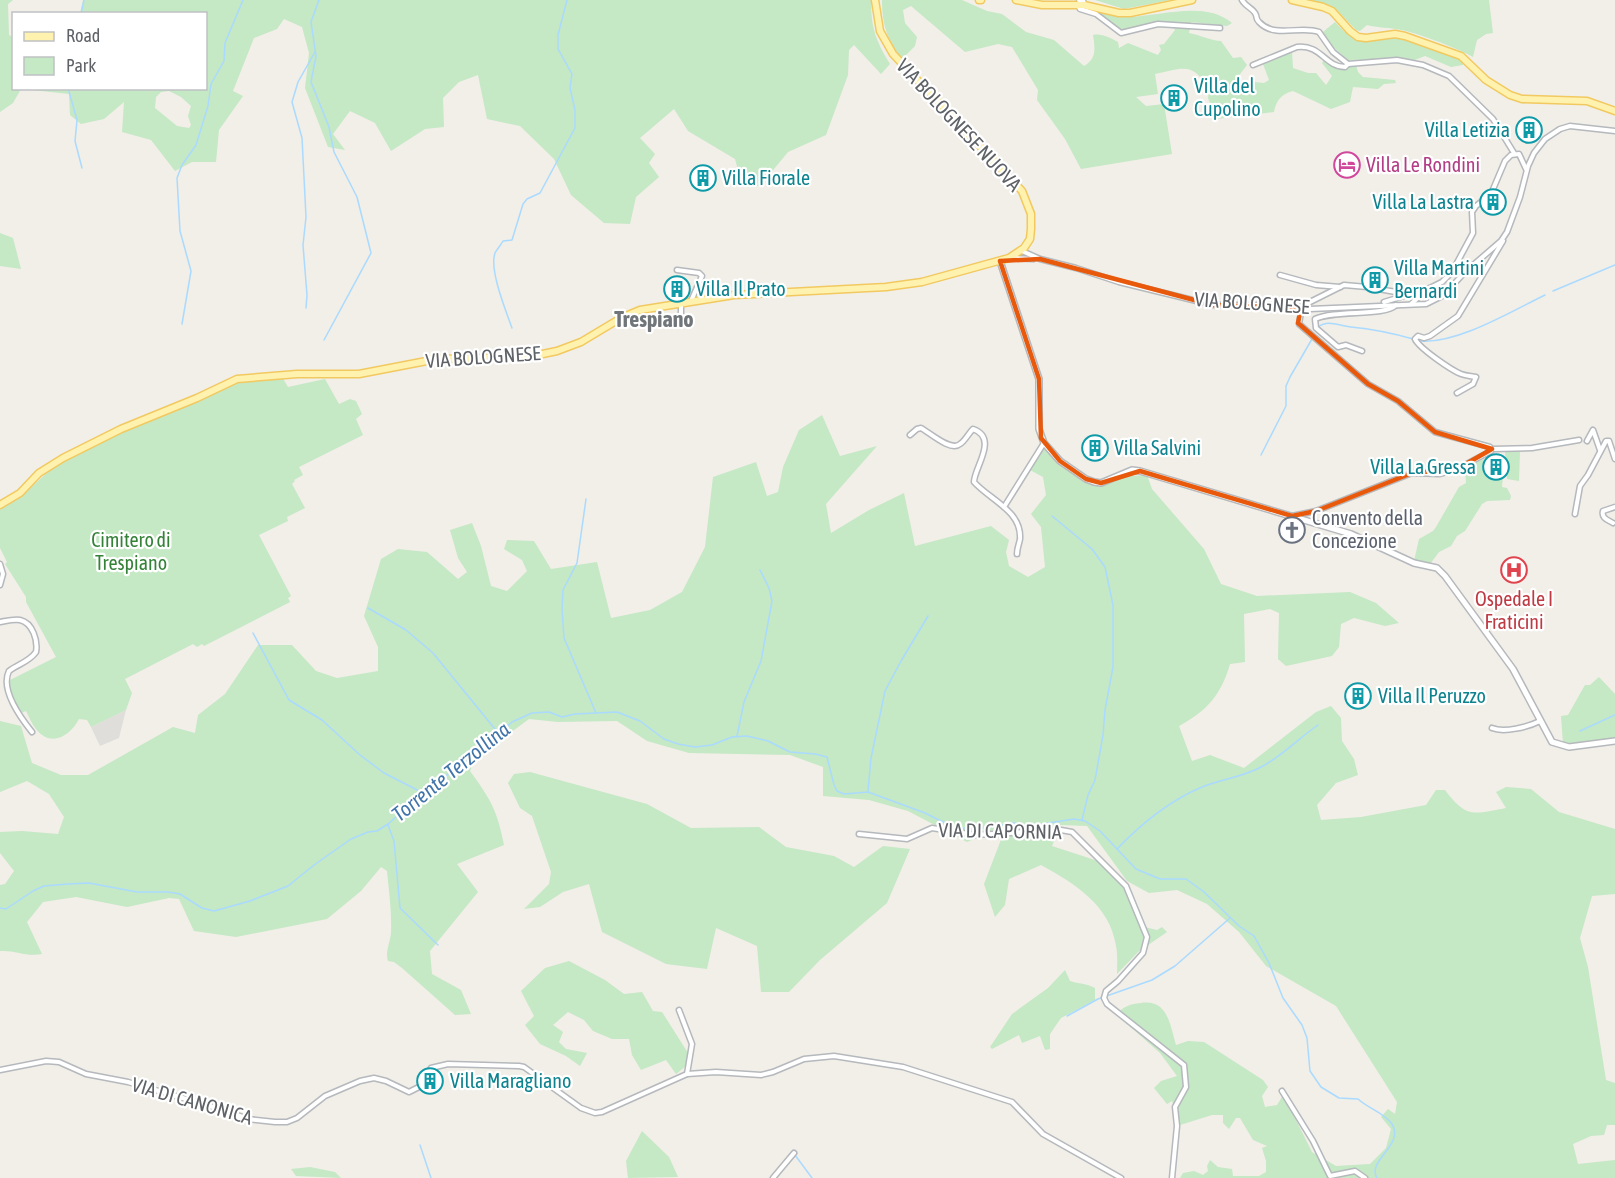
<svg xmlns="http://www.w3.org/2000/svg" width="1615" height="1178" viewBox="0 0 1615 1178" font-family="'Asap Condensed',sans-serif">
<rect width="100%" height="100%" fill="#f1efe8"/>
<path fill="#e0deda" d="M126,710L119,738L100,746L91,727Z"/>
<g fill="#c5e8c5" fill-rule="evenodd">
<path d="M0,0H13L8,4L9,35L13,37L14,88L21,89L13,103L0,112Z"/>
<path d="M83,0H871C871,28 876,41 890,64L881,74L854,45L849,50L848,75L826,135L788,152L760,186L742,185L735,159L688,131L674,109L640,138L655,154L649,163L659,177L636,197L630,224L604,223L571,195L554,159L520,126L487,119L478,75L459,82L443,98L444,127L425,129L391,151L375,123L350,111L333,134L345,150L328,147L305,88L309,53L302,27L284,19L277,29L254,38L233,91L243,96L219,130L216,162H192L175,171L151,140L122,132L124,102L104,119L81,124L70,115L69,94L23,89L206,88V14L80,13ZM169,91L181,97L191,106L188,116L191,125L189,128L177,126L155,108L156,97L161,92Z"/>
<path d="M882,0H962L987,11L1002,14L1026,32L1054,40L1084,66C1097,59 1095,48 1093,35C1102,33 1110,38 1118,42L1119,48L1128,43L1158,55L1161,50L1159,45L1164,44L1175,30L1170,22L1144,24L1121,32L1097,13L1082,9C1095,6 1112,17 1127,17C1162,16 1205,0 1232,23L1227,26L1191,22L1189,33C1200,35 1212,41 1221,41L1233,58L1241,57L1247,65L1237,78L1243,83L1244,87L1254,82L1264,83L1269,80L1263,64L1292,52L1293,68L1308,73H1316L1326,85L1332,76L1322,63L1324,60L1339,69L1356,65L1358,72L1363,77L1395,80L1396,83L1384,84L1378,89L1353,87L1350,102L1331,109L1293,91C1281,94 1276,101 1274,112L1216,119L1208,98L1209,91C1194,61 1183,68 1155,74L1158,94L1136,97L1146,106L1164,104L1172,154L1081,169L1065,139L1037,100L1038,90L1012,47L998,44L965,52L911,6L903,10L905,23L917,37L915,46L902,59C887,40 882,24 882,0Z"/>
<path d="M1095,0H1171L1124,9Z"/>
<path d="M1311,0H1489L1493,33L1486,34L1477,40L1473,57C1460,49 1410,30 1396,29C1385,27 1378,28 1367,25L1360,31L1356,30L1336,9Z"/>
<path d="M1335,22C1365,55 1368,32 1402,38C1422,42 1444,52 1463,61V65L1451,67L1425,56L1412,61L1400,59L1348,60L1331,45L1323,32Z"/>
<path d="M0,233L13,238L21,269L0,266Z"/>
<path d="M282,377L288,387L325,379L339,404L350,399L356,401L362,414L356,419L363,435L299,467L303,475L294,480L295,481L292,484L305,508L287,517L288,521L259,535L291,596L288,598L290,602L204,646L202,644L197,647L193,644L125,679L132,693L126,710L91,727L87,720L79,719C70,736 51,748 36,729C32,724 29,717 26,711L21,713L7,685L8,681L56,657L26,602V597L5,564L7,562L0,548V508L23,495L53,467L137,425L237,381Z"/>
<path d="M822,415L840,456L877,446L826,504L831,533L869,510L904,493L915,546L991,526L1009,540L1006,552L1009,566L1028,577L1045,567L1041,527L1031,514L1046,495L1043,477L1030,470L1044,446L1061,466L1098,486L1129,476L1147,475L1152,489L1204,549L1221,584L1257,596L1350,592L1376,603L1399,623L1385,626L1354,618L1341,624L1339,647L1332,656L1286,666L1278,659L1279,613L1270,609L1244,614L1245,662L1230,664C1221,695 1207,711 1179,726L1192,761L1210,755L1244,768L1316,712L1331,706L1341,718L1342,741L1354,759L1358,775L1336,783L1317,805L1321,820L1361,817L1426,805L1436,790H1445C1467,819 1473,814 1506,808L1496,792L1506,787L1531,789L1559,812L1615,829V894L1592,896L1580,938L1588,967L1606,1080L1615,1083V1125H1607L1604,1135L1591,1136L1573,1144L1578,1164L1615,1160V1178H1180L1183,1173L1194,1171L1203,1175L1208,1171L1207,1166L1210,1160L1218,1167L1232,1169L1233,1176H1259L1266,1172V1161L1262,1148L1267,1146L1253,1140L1240,1118H1236L1229,1129L1223,1123V1115H1212L1180,1125L1172,1101L1167,1104L1154,1088L1161,1081L1177,1076L1160,1053L1116,1014C1125,1006 1130,1004 1141,1003C1168,999 1170,1025 1176,1045L1188,1041L1204,1042L1263,1080L1268,1087L1262,1096L1265,1107L1277,1105L1282,1097L1293,1114L1312,1152L1336,1166L1370,1164L1386,1148L1391,1129L1381,1117L1388,1109L1395,1114L1397,1102L1336,1006L1266,966L1239,932L1207,904L1177,890L1149,893L1127,881L1087,826L1061,825L1052,846L1101,862L1124,888L1140,926L1157,930L1162,927L1167,932L1138,952L1117,974C1117,965 1118,955 1116,946C1110,905 1074,883 1041,865L1009,879L1005,905L995,917L984,884L1002,837L991,831L967,842L908,811L869,800L823,796V767L790,755L689,753L647,741L617,721L558,722L529,719L475,759L470,771C491,800 497,810 504,845L457,864L478,892L430,951L432,974L461,990L471,1014L455,1015L402,968L394,962L388,961C385,952 390,943 391,933C392,913 389,892 387,871L381,867L361,891L327,919L236,937L194,931L179,899L169,898L127,907L76,897L43,902L27,922L42,954C26,957 16,950 0,951V885L5,884L14,871L0,853V832L22,831L58,834L64,817L49,794L27,781L0,792V721L21,726L32,763L61,775H88L173,727L195,733L198,715L225,694L258,645H292L316,671L337,678L378,671V647L364,616L381,559L398,549L427,552L458,579L467,572L458,558L450,530L472,523L481,546L491,586L507,591L527,571L522,560L504,549L507,540L534,541L551,569L597,562L611,618L650,610L682,592L705,547L713,477L756,462L767,496L778,492L783,467L799,430Z"/>
<path d="M1505,451L1520,452L1519,481L1507,479Z"/>
<path d="M1484,459L1486,475L1503,476L1502,487L1507,488L1511,496L1510,500L1487,501L1482,504L1465,531L1457,536L1451,546L1439,552L1430,564L1414,561L1419,539L1433,531L1436,527L1459,487L1466,483L1465,467Z"/>
<path d="M1599,677L1615,694V739L1573,745L1563,744L1561,716L1568,715L1585,685H1590Z"/>
<path d="M530,772L647,804L691,828L759,827L786,847L834,856L854,867L883,846L910,849L887,903L820,960L789,992H761L757,946L716,928L707,969L666,964L602,932L589,884L563,892L540,907L524,909L549,884L551,872L532,816L520,808L508,783L514,774Z"/>
<path d="M569,961L605,980L624,994L642,992L653,1011L662,1012L688,1053L686,1066L676,1074L666,1060L641,1070L632,1055L629,1039H612L593,1031L584,1020L568,1012L553,1025L563,1032L559,1042L566,1049L587,1053L580,1066L566,1056L540,1044L525,1025L534,1016L521,991L545,968Z"/>
<path d="M1065,970L1070,981C1079,984 1086,983 1095,988V1000L1061,1018L1050,1034V1049L1045,1050L1040,1036L1022,1043L1019,1035L992,1049L990,1047L1012,1014L1048,988Z"/>
<path d="M642,1131L669,1157L678,1177L628,1178L626,1161Z"/>
<path d="M310,1167L335,1172L341,1178L296,1176L291,1169Z"/>
</g>
<g fill="none" stroke-linecap="round" stroke-linejoin="round">
<g stroke="#aadaff" stroke-width="1.5">
<path d="M319,0L311,22L316,56L311,82L329,127L334,152L357,197L371,253L324,340"/>
<path d="M81,14L84,0"/>
<path d="M68,88L77,120L75,141L82,168"/>
<path d="M1553,291L1615,265"/>
<path d="M306,308L307,295L303,245L306,217L302,138L292,102L298,82L315,52"/>
<path d="M182,324L191,271L180,231L177,178L182,165L196,145L208,106L211,84L224,61L225,43L243,0"/>
<path d="M1318,327C1328,319 1339,326 1351,327C1372,329 1392,333 1413,339"/>
<path d="M512,328C506,311 489,270 495,253C497,249 501,245 503,241L512,240L523,204L527,199L540,193L575,128V110L570,88L572,74L558,49V35L567,0"/>
<path d="M1419,341C1456,345 1512,311 1545,295"/>
<path d="M1261,455L1286,406V386L1290,377L1312,339"/>
<path d="M586,499L577,563L563,590L562,609L564,638L596,713"/>
<path d="M1052,516L1092,549L1105,567L1113,605V667L1105,710L1103,735L1095,780L1088,795L1082,820"/>
<path d="M368,608L406,630L433,653L499,734"/>
<path d="M253,633L289,700L322,720L360,755L384,773L425,794"/>
<path d="M1580,731L1615,715"/>
<path d="M737,736L744,702L761,661L772,601L769,588L760,570"/>
<path d="M868,791L871,758L885,691L901,661L928,616"/>
<path d="M388,825L394,841L400,908L438,945"/>
<path d="M1117,849C1140,825 1171,800 1202,787C1222,779 1244,777 1263,766C1283,755 1299,738 1318,725"/>
<path d="M0,908L6,909L33,891L44,886L68,884L89,883L137,892H168L180,894L202,908L214,911L250,901L288,886L314,865L351,839L368,832L377,831L388,824L438,781L463,764L499,734L512,722L532,713L549,712L562,717L575,714L617,712L640,721L664,739L678,744L695,747L712,745L732,737L747,736L768,741L790,752L815,754L827,757L834,785L837,791L844,794L868,792L925,813L955,828L978,829L1013,823L1030,826L1074,819L1085,821L1100,831L1136,869L1160,879H1186L1204,892L1239,926L1254,936L1269,963L1283,998L1302,1025L1307,1038L1310,1071L1321,1087L1339,1098L1358,1099C1369,1109 1383,1112 1392,1124C1405,1145 1366,1161 1377,1178"/>
<path d="M1067,1016L1098,999L1152,980L1175,966L1230,918"/>
<path d="M420,1145L431,1178"/>
<path d="M795,1155L812,1178"/>
</g>
<g stroke="#b5b8bc" stroke-width="7">
<g id="minor">
<path d="M1079,0H1083L1084,5"/>
<path d="M1242,0C1245,6 1252,8 1255,13C1258,18 1255,18 1259,22C1275,39 1300,25 1319,32L1333,52L1348,64L1345,67C1325,67 1321,44 1297,47L1253,65"/>
<path d="M1078,5L1080,9L1096,14L1121,33L1158,24L1220,28"/>
<path d="M1348,64L1397,60L1423,65L1449,76L1493,119L1514,153"/>
<path d="M1022,251L1040,259L1076,268L1119,282L1213,305H1267L1310,309L1426,304L1444,295L1464,273L1501,241L1507,232L1520,197L1528,166L1534,153L1545,139L1560,129L1570,126L1615,131"/>
<path d="M1011,258L1033,259"/>
<path d="M677,270L699,273L702,276L691,301"/>
<path d="M1280,275L1316,285L1340,287"/>
<path d="M1384,302L1407,295"/>
<path d="M1411,304L1428,289L1442,282L1452,272L1473,233L1472,212L1476,206L1491,194L1505,161L1511,155L1519,154L1526,169"/>
<path d="M667,323L681,318V304"/>
<path d="M1362,351L1346,345L1338,347L1316,328L1315,319C1336,309 1384,317 1396,305"/>
<path d="M1457,393L1473,384L1476,377C1471,376 1466,376 1461,374C1451,370 1419,348 1415,339L1418,336L1424,338L1430,336L1458,316L1503,241"/>
<path d="M910,435L917,429L921,428C930,433 951,452 960,444C965,441 968,434 973,429C999,438 974,468 974,482C990,500 1022,511 1020,539C1019,545 1017,548 1017,554"/>
<path d="M1587,441L1593,430L1600,450"/>
<path d="M1492,449L1532,448L1579,440"/>
<path d="M1004,507L1044,443"/>
<path d="M1575,514L1580,486L1588,475L1606,441H1609L1615,459"/>
<path d="M1292,516L1316,511L1412,473L1440,474L1457,469L1491,451L1490,447L1435,432L1398,401L1368,384L1299,324L1302,306L1344,285L1367,287L1413,295L1428,289"/>
<path d="M1613,523C1608,520 1601,518 1603,511L1615,507"/>
<path d="M0,564L3,574L0,585"/>
<path d="M0,622C6,621 13,619 20,620C33,623 38,641 36,652C29,662 18,664 9,671C0,689 20,717 32,732"/>
<path d="M1492,728C1504,733 1528,727 1540,721"/>
<path d="M859,834L907,839L932,828L975,835L1061,830L1072,832L1126,886L1147,937L1143,953L1118,981L1106,991L1104,998L1107,1004L1184,1065L1186,1087L1175,1107L1177,1126L1172,1178"/>
<path d="M679,1010L692,1044L687,1074"/>
<path d="M0,1070L46,1061L59,1062L86,1074L128,1082L220,1109L248,1119L275,1122H287L297,1118L325,1096L360,1081L374,1078L386,1081L409,1092L419,1087L431,1068L448,1064L519,1066L524,1067L581,1108L595,1113L602,1112L687,1074L716,1072L761,1075L773,1072L804,1059L834,1056L903,1067L1012,1102L1043,1134L1121,1178"/>
<path d="M1282,1091L1313,1141L1330,1176L1355,1171L1365,1178"/>
<path d="M773,1178L794,1153"/>
</g>
</g>
<g stroke="#b5b8bc" stroke-width="8">
<path id="tertiary" d="M1000,261L1039,379V429L1044,443L1060,461L1086,479L1094,482L1101,483L1132,470L1140,471L1351,534L1414,563L1437,568L1445,576L1513,669L1552,742L1569,747L1615,741"/>
</g>
<g stroke="#f2c960" stroke-width="9">
<g id="primary">
<path d="M979,0H981"/>
<path d="M1016,0L1042,5H1084L1119,13H1130L1192,0"/>
<path d="M1292,0L1323,7L1332,11L1350,31L1358,37L1366,38L1395,34L1405,36L1461,56L1486,80L1510,95L1522,99L1587,101L1615,111"/>
<path d="M0,505L20,493L39,473L63,458L121,429L197,398L237,379L297,374H359L437,359L528,357L557,351L581,342L621,318L640,310L734,295L886,287L922,282L1009,258L1024,248L1030,239L1031,229V214L1022,191L893,54L880,31L875,0"/>
</g>
</g>
<use href="#minor" stroke="#fff" stroke-width="4"/>
<use href="#tertiary" stroke="#fff" stroke-width="5"/>
<use href="#primary" stroke="#fff2af" stroke-width="6"/>
</g>
<path fill="none" stroke="#e8590c" stroke-width="4.5" stroke-linejoin="round" d="M1040,259L1213,305L1301,308L1298,323L1368,384L1398,401L1435,432L1492,449L1457,469L1412,473L1316,511L1292,516L1140,471L1101,483L1086,479L1060,461L1041,438L1039,379L1000,261Z"/>
<defs>
<g id="building-ring" transform="scale(1.35)"><circle r="9.5" fill="#fff" stroke="#0f9aa8" stroke-width="1.5"/><path d="M-4-6H4V6H1V3H-1V6H-4ZM-2.5-4.3h1.7v1.8h-1.7ZM.8-4.3h1.7v1.8H.8ZM-2.5-1h1.7V.8h-1.7ZM.8-1h1.7V.8H.8Z" fill="#0f9aa8"/></g>
<g id="hotel-ring" transform="scale(1.35)"><circle r="9.5" fill="#fff" stroke="#d1479c" stroke-width="1.5"/><path d="M-6-4.5h1.5V1H6V5H4.5V3h-9V5H-6ZM-4 0a1.8 1.8 0 1 1 3.6 0ZM.5 0V-2.5h3Q6-2.5 6 0Z" fill="#d1479c"/></g>
<g id="church-ring" transform="scale(1.35)"><circle r="9.5" fill="#fff" stroke="#6b7280" stroke-width="1.5"/><path d="M-1.2-6h2.4v3.5h3.3v2.4h-3.3V6h-2.4V-.1h-3.3v-2.4h3.3Z" fill="#6b7280"/></g>
<g id="hospital-ring" transform="scale(1.35)"><circle r="9.5" fill="#fff" stroke="#e0444e" stroke-width="1.5"/><path d="M-5-5h3v3.5h4V-5h3V5h-3V1.5h-4V5h-3Z" fill="#e0444e"/></g>
</defs>
<g fill-rule="evenodd">
<use href="#building-ring" x="1174" y="98"/>
<use href="#building-ring" x="1529" y="130"/>
<use href="#hotel-ring" x="1347" y="165"/>
<use href="#building-ring" x="703" y="178"/>
<use href="#building-ring" x="1493" y="202"/>
<use href="#building-ring" x="1375" y="280"/>
<use href="#building-ring" x="677" y="289"/>
<use href="#building-ring" x="1095" y="448"/>
<use href="#building-ring" x="1496" y="467"/>
<use href="#church-ring" x="1292" y="530"/>
<use href="#hospital-ring" x="1514" y="570"/>
<use href="#building-ring" x="1358" y="696"/>
<use href="#building-ring" x="430" y="1081"/>
</g>
<g text-anchor="middle" stroke-width="4.5" stroke-linejoin="round" paint-order="stroke">
<g font-size="20" fill="#0d838f" stroke="#fff" text-anchor="start">
<text x="1194" y="93">Villa del<tspan x="1194" dy="23">Cupolino</tspan></text>
<text x="1510" y="137" text-anchor="end">Villa Letizia</text>
<text x="722" y="185">Villa Fiorale</text>
<text x="1474" y="209" text-anchor="end">Villa La Lastra</text>
<text x="1394" y="275">Villa Martini<tspan x="1394" dy="23">Bernardi</tspan></text>
<text x="696" y="296">Villa Il Prato</text>
<text x="1114" y="455">Villa Salvini</text>
<text x="1476" y="474" text-anchor="end">Villa La Gressa</text>
<text x="1378" y="703">Villa Il Peruzzo</text>
<text x="450" y="1088">Villa Maragliano</text>
</g>
<g font-size="20" fill="#5f6368" stroke="#fff">
<text transform="translate(959 125) rotate(47)" y="7">VIA BOLOGNESE NUOVA</text>
<text transform="translate(1252 303) rotate(4)" y="7">VIA BOLOGNESE</text>
<text transform="translate(483 357) rotate(-4)" y="7">VIA BOLOGNESE</text>
<text transform="translate(1000 831) rotate(1)" y="7">VIA DI CAPORNIA</text>
<text transform="translate(192 1101) rotate(16)" y="7">VIA DI CANONICA</text>
</g>
<g font-size="20" fill="#b23c85" stroke="#fff" text-anchor="start">
<text x="1366" y="172">Villa Le Rondini</text>
</g>
<g font-size="20" fill="#5b616d" stroke="#fff" text-anchor="start">
<text x="1312" y="525">Convento della<tspan x="1312" dy="23">Concezione</tspan></text>
</g>
<g font-size="20" fill="#348238" stroke="#fff">
<text x="131" y="547">Cimitero di<tspan x="131" dy="23">Trespiano</tspan></text>
</g>
<g font-size="20" fill="#be3a42" stroke="#fff">
<text x="1514" y="606">Ospedale I<tspan x="1514" dy="23">Fraticini</tspan></text>
</g>
<g font-size="21" font-style="italic" fill="#4174aa" stroke="#fff">
<text transform="translate(451 772) rotate(-39)" y="7">Torrente Terzollina</text>
</g>
<g font-size="22" font-weight="bold" fill="#70757a" stroke="#fff">
<text x="654" y="327">Trespiano</text>
</g>
</g>
<rect x="12" y="12" width="195" height="78" fill="#ffffff" stroke="#bfc1c3" stroke-width="1.5"/>
<rect x="24" y="32" width="30" height="9" fill="#fff2af" stroke="#bfc1c3" stroke-width="1.5"/>
<text x="66" y="42" font-size="18" fill="#5f6368">Road</text>
<rect x="24" y="57" width="30" height="18" fill="#c5e8c5" stroke="#bfc1c3" stroke-width="1.5"/>
<text x="66" y="72" font-size="18" fill="#5f6368">Park</text>
</svg>
